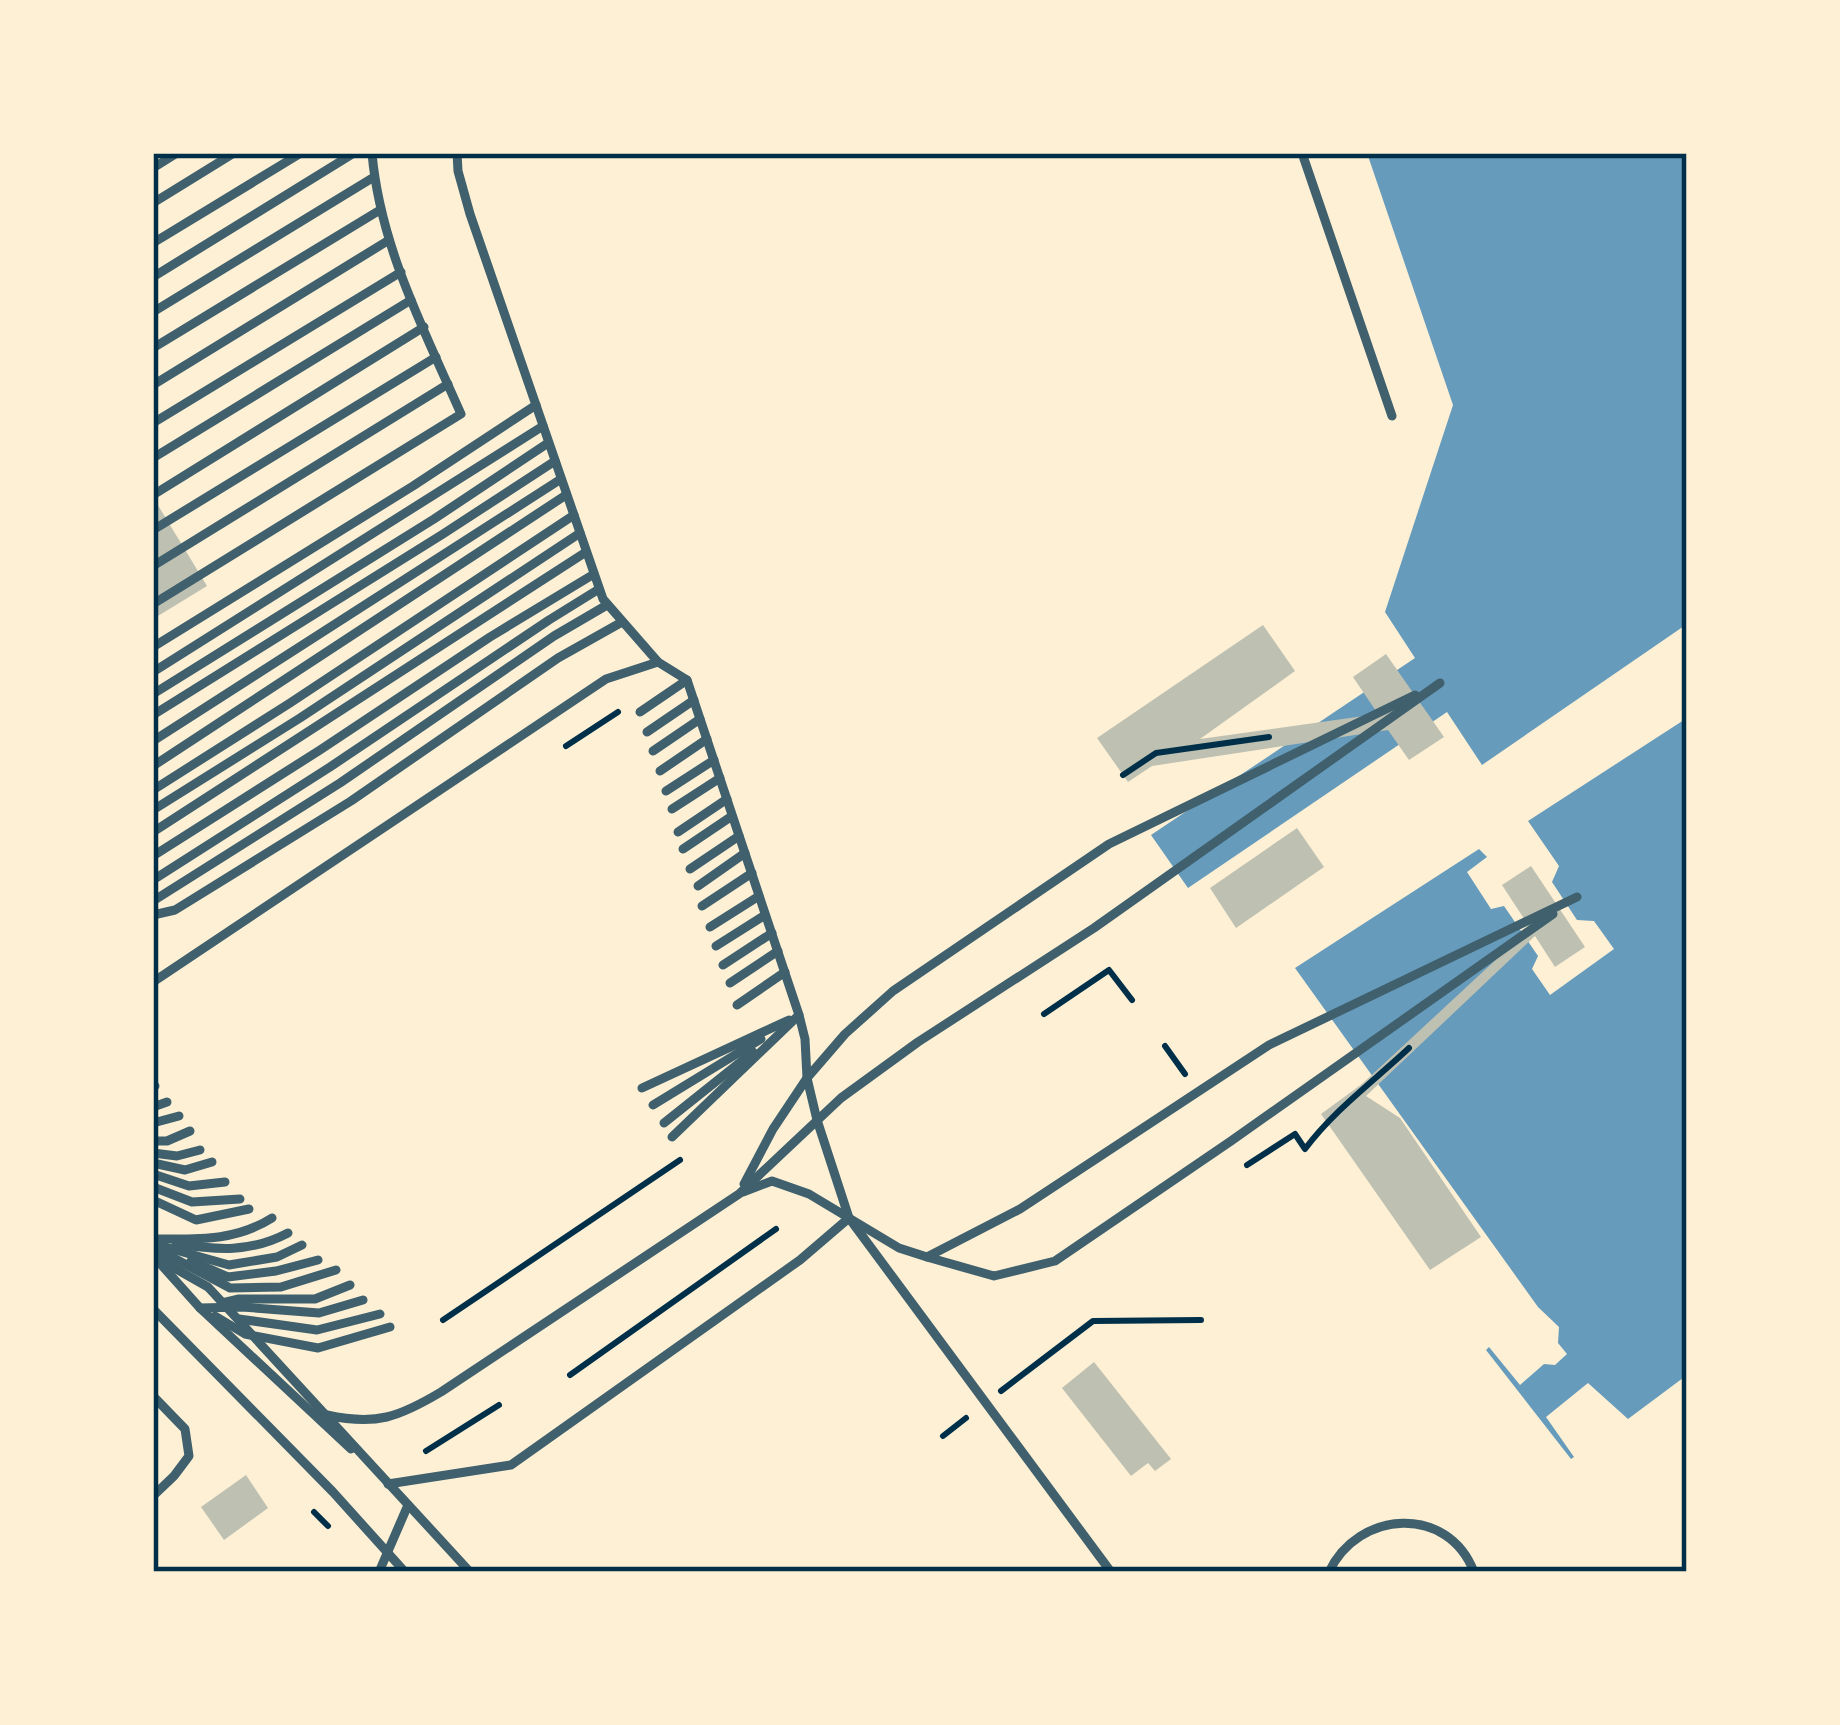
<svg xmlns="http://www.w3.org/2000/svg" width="1840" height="1725" viewBox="0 0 1840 1725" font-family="'PT Sans',sans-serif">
<rect width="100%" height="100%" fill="#fdf0d5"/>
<g fill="#669bbc">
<path d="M1367,153H1687V624L1482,765L1447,712L1188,888L1151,835L1415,658L1385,612L1453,405Z"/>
<path d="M1687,718V1375L1628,1419L1588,1383L1546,1417L1574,1457L1571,1459L1486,1350L1489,1347L1520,1385L1544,1364L1555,1365L1567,1354L1558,1343L1559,1327L1538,1307L1295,968L1479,849L1487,857L1467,872L1491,909L1504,906L1538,956L1532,969L1550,995L1614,949L1594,921L1577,920L1552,882L1559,866L1528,821Z"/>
</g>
<g fill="#bec0b2">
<path d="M153,497L207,586L153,619Z"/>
<path d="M1263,625L1295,671L1200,739L1378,714L1353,677L1386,654L1444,737L1409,760L1388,730L1152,766L1128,782L1097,738Z"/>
<path d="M1297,828L1324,867L1236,928L1210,888Z"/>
<path d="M1531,866L1585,947L1555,967L1535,936L1366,1096L1400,1118L1481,1237L1430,1270L1321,1114L1362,1084L1530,928L1502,885Z"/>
<path d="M1094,1362L1171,1459L1155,1471L1148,1463L1131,1476L1062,1388Z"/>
<path d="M246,1475L268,1508L224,1540L201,1507Z"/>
</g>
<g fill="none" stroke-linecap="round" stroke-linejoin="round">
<g stroke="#003049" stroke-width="6">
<path d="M566,746L618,712"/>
<path d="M1123,775L1156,753L1269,737"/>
<path d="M1044,1014L1109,970L1132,1000"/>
<path d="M1165,1046L1185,1074"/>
<path d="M1247,1165L1295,1134L1305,1149C1334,1110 1374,1081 1409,1048"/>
<path d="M443,1320L680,1160"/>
<path d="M570,1375L776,1229"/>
<path d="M1001,1391L1093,1321L1201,1320"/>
<path d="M943,1436L966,1418"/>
<path d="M426,1451L499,1405"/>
<path d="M314,1512L328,1526"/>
</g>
<g stroke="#3f606c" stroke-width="9">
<path d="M457,153L458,171L470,214L603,599L658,662L687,680L799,1015L805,1039L807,1078L817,1120L849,1218L1111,1572"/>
<path d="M1302,153L1392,416"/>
<path d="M153,168L177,153"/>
<path d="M153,203L234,153"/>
<path d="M153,243L301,153"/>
<path d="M153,277L354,153"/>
<path d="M153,312L374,177"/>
<path d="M153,348L380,210"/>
<path d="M153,385L389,240"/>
<path d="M153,423L401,272"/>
<path d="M153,458L411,300"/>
<path d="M153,495L424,327"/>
<path d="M153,530L436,357"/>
<path d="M153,566L448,384"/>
<path d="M153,604L461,414C424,330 380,246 372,153"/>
<path d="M153,647L413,486L536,405"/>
<path d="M153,672L543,426"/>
<path d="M153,694L434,519L548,443"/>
<path d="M640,712L687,680"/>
<path d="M153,715L443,534L555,461"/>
<path d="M647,732L694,700"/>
<path d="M153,741L561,479"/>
<path d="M653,751L700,719"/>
<path d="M153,766L566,495"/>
<path d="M660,771L707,739"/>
<path d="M153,790L290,703L574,515"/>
<path d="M666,791L714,760"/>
<path d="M672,809L720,778"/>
<path d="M153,810L300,718L580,533"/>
<path d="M153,832L586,552"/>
<path d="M678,832L727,799"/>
<path d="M683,849L732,816"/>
<path d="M153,856L320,750L490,637L594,574"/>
<path d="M690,869L739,836"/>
<path d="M153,880L330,767L549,620L599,589"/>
<path d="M698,886L745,853"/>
<path d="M153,901L340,783L554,636L607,605"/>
<path d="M702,906L752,873"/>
<path d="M153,915L175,910L351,801L558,658L622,622"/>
<path d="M710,927L759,896"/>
<path d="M716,946L765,915"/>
<path d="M723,965L772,933"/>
<path d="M153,982L606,679L658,662"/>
<path d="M730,983L778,951"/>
<path d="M737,1005L785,972"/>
<path d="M153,1087L155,1086"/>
<path d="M642,1088L789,1020"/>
<path d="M653,1105L761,1039"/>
<path d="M153,1107L167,1102"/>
<path d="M153,1123L179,1116"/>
<path d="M664,1123L753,1052"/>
<path d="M672,1137L799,1015"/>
<path d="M153,1141H167L190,1131"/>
<path d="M153,1153L177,1156L200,1150"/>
<path d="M153,1163L185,1170L212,1162"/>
<path d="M153,1174L189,1186L225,1182"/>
<path d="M744,1184L773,1129L807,1078L845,1034L893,991L1109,844L1415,695"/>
<path d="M153,1187L192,1202L240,1199"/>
<path d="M743,1192L772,1181L809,1194L899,1248L927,1257L1020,1209L1269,1045L1577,897"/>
<path d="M153,1200L196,1220L249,1209"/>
<path d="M153,1239C196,1239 234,1242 272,1218"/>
<path d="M176,1244C217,1250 250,1253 288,1233"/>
<path d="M158,1245L229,1265L277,1257L302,1245"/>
<path d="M153,1247L230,1288L281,1287L336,1270"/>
<path d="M153,1256L208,1287L470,1572"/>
<path d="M927,1257L994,1276L1055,1261L1231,1141L1553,914"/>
<path d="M157,1260L200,1308L351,1449"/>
<path d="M191,1261L228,1277L276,1271L318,1260"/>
<path d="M222,1303L239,1299H315L350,1285"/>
<path d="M200,1308L242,1307L319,1313L363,1300"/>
<path d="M153,1309L333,1492L405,1572"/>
<path d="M215,1316L245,1334L318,1348L390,1327"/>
<path d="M239,1319L317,1330L380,1314"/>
<path d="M153,1396L185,1429L189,1456L174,1476L153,1496"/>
<path d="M327,1415C376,1426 399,1417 441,1392L739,1194L841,1098L918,1042L1094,928L1440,683"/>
<path d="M388,1484L511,1465L800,1260L849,1218"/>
<path d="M379,1572L408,1505"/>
<path d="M1329,1572C1358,1510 1448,1504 1474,1572"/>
</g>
</g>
<rect width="1840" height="1725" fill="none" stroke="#fdf0d5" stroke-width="312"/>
<rect x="156" y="156" width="1528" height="1413" fill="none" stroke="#003049" stroke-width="4.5"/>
</svg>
